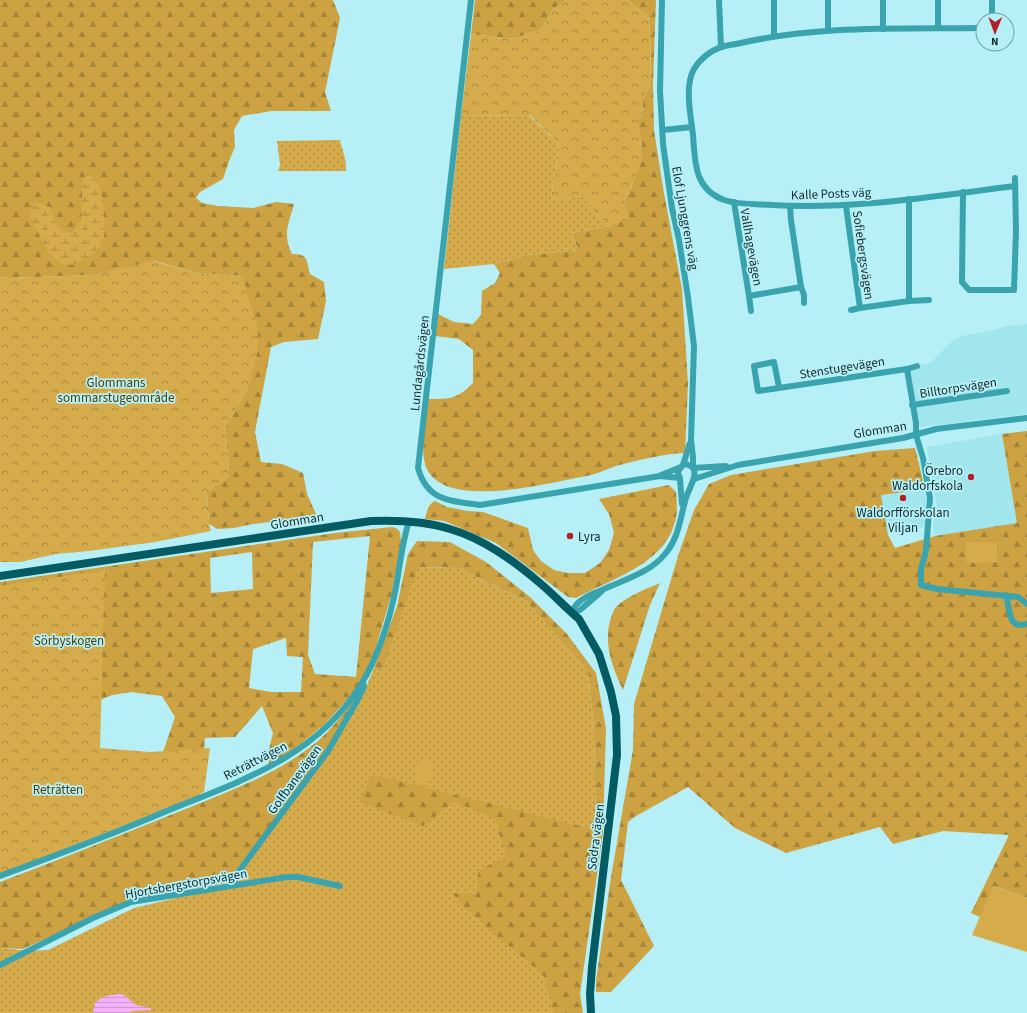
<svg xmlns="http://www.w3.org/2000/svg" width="1027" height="1013" viewBox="0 0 1027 1013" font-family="'Source Sans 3',sans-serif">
<defs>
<pattern id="grass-dots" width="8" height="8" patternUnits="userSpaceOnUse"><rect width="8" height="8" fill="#d6ab4b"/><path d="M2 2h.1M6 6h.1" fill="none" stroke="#ac8b3f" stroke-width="1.8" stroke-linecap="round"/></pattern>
<pattern id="forest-firs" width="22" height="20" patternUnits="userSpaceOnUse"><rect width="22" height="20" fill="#cca243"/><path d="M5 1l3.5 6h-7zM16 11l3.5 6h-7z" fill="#a48438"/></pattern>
<pattern id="wetland-marsh" width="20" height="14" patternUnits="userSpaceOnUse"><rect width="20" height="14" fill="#d6ab4b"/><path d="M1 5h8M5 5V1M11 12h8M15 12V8" fill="none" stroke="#ac8b3f"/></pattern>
<pattern id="park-crowns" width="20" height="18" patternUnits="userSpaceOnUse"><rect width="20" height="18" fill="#d6ab4b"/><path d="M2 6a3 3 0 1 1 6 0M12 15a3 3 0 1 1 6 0" fill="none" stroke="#ac8b3f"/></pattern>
<pattern id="water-rules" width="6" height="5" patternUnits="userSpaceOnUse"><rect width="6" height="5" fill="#f5b1f9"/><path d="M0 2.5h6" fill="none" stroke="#d198d6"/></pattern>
</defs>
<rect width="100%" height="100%" fill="#b6f0f6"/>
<g fill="#a1e5ed">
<path d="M1027,324V414L920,427L909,368L930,363L952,341L961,336L990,331L1008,326Z"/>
<path d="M1002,434L1017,523L935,536L933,525L937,507L927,447Z"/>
<path d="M917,457L925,489L926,501L925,527L892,531L888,535L878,481Z"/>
</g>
<g fill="url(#grass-dots)">
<path d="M529,115L559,144L551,199L584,196L595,214L611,226L571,233L579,250L529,255L494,264L444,269L461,116Z"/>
<path d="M340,140C342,151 347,159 346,171H278L280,165L277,141Z"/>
<path d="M417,567L458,568L526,601L588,672L594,729L596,830L576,1013H0V948L29,951L48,950L134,908L226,886L247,855L289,801L346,725L361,699L374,668L382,673Z"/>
</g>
<g fill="url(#forest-firs)" fill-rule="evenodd">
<path d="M0,0H333L340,18L325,92L331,111H271L242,116L234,130L235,147L229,161L223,179L200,192L196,198L202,203L218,206L253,208L276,202L294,204C289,223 282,235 292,254C309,254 306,260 310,274L324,282L326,301L318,339L284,342L271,347L255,432L261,462L282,464L303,473L307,494L317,516L253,524L234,528L217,529L209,524L207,492L227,478L229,466L225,428L250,384L242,276L197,273L155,261L93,275L9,278L0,277Z"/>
<path d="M475,0H567L553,9L541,30L512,39L471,34Z"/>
<path d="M627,0H656L653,85L654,130L663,188L682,289L688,384L685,453C662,454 639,460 616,466C607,469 597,474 587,476C551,482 451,510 428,471C418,454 426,419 428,399C451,399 457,399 473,383V350L459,339L435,336L438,314L454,322L473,324L481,315L482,291L495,283L500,273L494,264L529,255L579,250L571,233L611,226L632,186L641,158L642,147L638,121L644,112L642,100L651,84L650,30L648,15Z"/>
<path d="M1027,431V898L994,886L980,917L971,913L1009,835L943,831L893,844L880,827L786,853L735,828L688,787L636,816L628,822L621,880L654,946L611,992H596V981L611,877L633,750L634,704L678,556L694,510L709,484L731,475L875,451L915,448L925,489L881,495L888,535L895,548L935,536L1017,523L1002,434Z"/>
<path d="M669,485L676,492C677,502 678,515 674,525C662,565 609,580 576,598L568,597L496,543L444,521L425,519C427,511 428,504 435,501L447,507L468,511L483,512L528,528L533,550L541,561L554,570L568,573H585L600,563L609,550L614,533L609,514L599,499Z"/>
<path d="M392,527L396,528L400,532L401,541L392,593L374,654L360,684L348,699L325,724L291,752L269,764L268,753L273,733L262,706L235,737L205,738L200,795L0,874V582L335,533ZM370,536L356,677L315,674L308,655L313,542ZM252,552L253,589L211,593L210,558ZM286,638L287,656L303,657L301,692H271L249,688L253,649ZM131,692L162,696L175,717L162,755L68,756L88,705L112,695Z"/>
<path d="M417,541L450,542L486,562L530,597L567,634L596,673L606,728L603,833L580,994L583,1013H554L543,975L463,907L452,893L477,894L478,871L506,856L495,819L454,802L423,826L359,802L372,774L596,830L594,729L588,672L526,601L458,568L418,567L382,673L374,668L397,606L408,554Z"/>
<path d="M660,583L650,605L623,690C612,666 602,641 612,615C613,612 614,609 616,607C627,596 646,589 660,583Z"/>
<path d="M360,690L327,751L226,883L161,894L122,904L23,949L0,948V882C61,859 122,834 183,810C227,792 275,775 313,745C332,730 346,711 360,690Z"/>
</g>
<path fill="url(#wetland-marsh)" d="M90,175C92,178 96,181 98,185C103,193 106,226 104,236C103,240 101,245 99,248C97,253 90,256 85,259C60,276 47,252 38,232C31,219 26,216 35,202L49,207L57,226L62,232L73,233L81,220L83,178Z"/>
<g fill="url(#park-crowns)">
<path d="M567,0H627L648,15L650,30L651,84L642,100L644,112L638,121C640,130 642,140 642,149C642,166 632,186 624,201L629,218L611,226L595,214L584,196L551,199L559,144L530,115L461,116L471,34L512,39L541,30L553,9Z"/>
<path d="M153,261L197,273L242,276L257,324L258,338L257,355L250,384L225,428L229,466L227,478L207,492L209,524L211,531L155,542L89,551L56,554L20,562H0V277L9,278L93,275Z"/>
<path d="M105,570L100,748L150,752L210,748L204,792L133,822L0,874V586Z"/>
</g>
<g fill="#d6ab4b">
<path d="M966,542H997V562L966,563Z"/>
<path d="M426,759L430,762C433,770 431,782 422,783C411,777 413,760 426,759Z"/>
<path d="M993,886L1027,898V952L972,935Z"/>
</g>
<path fill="url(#water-rules)" d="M121,994L124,995L136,1005L151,1008V1010L133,1011L129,1013H93L95,1003C103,995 110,995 121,994Z"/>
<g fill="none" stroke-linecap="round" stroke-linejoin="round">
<g stroke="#39a3ae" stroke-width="6">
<path d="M471,0L418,468C427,501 450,501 480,505L660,476L680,478"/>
<path d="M662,0L660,91L663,144L672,208L679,240L688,297L694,346L691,440L693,457V467"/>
<path d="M719,0L721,47"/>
<path d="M774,0V36"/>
<path d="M828,0V30"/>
<path d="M883,0V29"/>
<path d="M938,0V28"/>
<path d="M992,0V20"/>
<path d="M983,28C900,29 817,25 736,44C732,45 727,45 722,47C711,50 700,59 694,69C684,86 691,117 693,135C695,162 694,189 724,200C739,205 757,204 772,205C853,210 935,196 1015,186"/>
<path d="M663,130L692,127"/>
<path d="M963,192L962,282L969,290H1014L1016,231L1015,178"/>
<path d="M734,202L749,296L801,287L791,220L790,206"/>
<path d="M846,206L860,308L909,301V199"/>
<path d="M801,287L804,295V303"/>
<path d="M749,296L751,311"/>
<path d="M909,301L929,300"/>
<path d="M851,310L860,308"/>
<path d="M907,369L917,366"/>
<path d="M779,387L774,362L754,366L758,391L907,369L916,423V435L923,458L930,498L926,551L921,569V585L937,589L1018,597L1027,604"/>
<path d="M912,405L1007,391"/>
<path d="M693,468L726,466"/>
<path d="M661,475L681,467"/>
<path d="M694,479L738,465L903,438L936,429L1027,418"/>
<path d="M682,504L680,479L678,473L679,470L683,465L690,443"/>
<path d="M1006,595C1010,607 1007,630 1027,624"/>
<path d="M572,613C573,611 574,607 576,605C582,598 593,593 602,590C623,580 650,573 665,554C679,538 680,518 686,498C689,488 698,476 693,467L686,464L683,465"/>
<path d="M572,613L580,610L601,592"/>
<path d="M0,876C57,855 113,834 169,810C241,781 317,756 360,686C378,658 390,619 396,587C400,565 402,543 409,521"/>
<path d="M235,885V876L239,871L328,751L357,701L364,687L363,682"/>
<path d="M0,965L93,918L131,902L287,877H298L340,886"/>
</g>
<path stroke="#055b63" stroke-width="8" d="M0,576L371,521C397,520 425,521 450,529C484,539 514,561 541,584C554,595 566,608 579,619L599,654L611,692L616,716L617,755L592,967L590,994L591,1013"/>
</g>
<g fill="#b11f27" stroke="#b6f0f6" stroke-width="1.5">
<circle cx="971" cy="477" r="4"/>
<circle cx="903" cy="498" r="4"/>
<circle cx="570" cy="536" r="4"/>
</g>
<g text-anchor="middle" stroke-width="3.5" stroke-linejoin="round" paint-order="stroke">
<g font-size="13" fill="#142b2e" stroke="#b6f0f6">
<text transform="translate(831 193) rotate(-2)" y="5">Kalle Posts väg</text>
<text transform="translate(686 218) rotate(80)" y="5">Elof Ljunggrens väg</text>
<text transform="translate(752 247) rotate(80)" y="5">Vallhagevägen</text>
<text transform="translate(864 255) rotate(82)" y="5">Sofiebergsvägen</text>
<text transform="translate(419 363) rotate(-84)" y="5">Lundagårdsvägen</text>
<text transform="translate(842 367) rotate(-9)" y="5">Stenstugevägen</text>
<text transform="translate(958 387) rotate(-9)" y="5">Billtorpsvägen</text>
<text transform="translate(880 429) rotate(-9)" y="5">Glomman</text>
<text transform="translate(297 520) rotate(-9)" y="5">Glomman</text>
<text transform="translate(255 760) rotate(-27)" y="5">Reträttvägen</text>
<text transform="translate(294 779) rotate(-54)" y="5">Golfbanevägen</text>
<text transform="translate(595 837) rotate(-83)" y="5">Södra vägen</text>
<text transform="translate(186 883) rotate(-10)" y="5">Hjortsbergstorpsvägen</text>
</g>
<g font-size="13" fill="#523d06" stroke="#b6f0f6">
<text x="116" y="387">Glommans<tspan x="116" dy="15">sommarstugeområde</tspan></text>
<text x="69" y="645">Sörbyskogen</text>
<text x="58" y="794">Reträtten</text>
</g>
<g font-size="13" fill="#142b2e" stroke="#b6f0f6" text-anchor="end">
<text x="963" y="475">Örebro<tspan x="963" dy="15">Waldorfskola</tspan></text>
<text x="903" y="517" text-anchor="middle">Waldorfförskolan<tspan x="903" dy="15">Viljan</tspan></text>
<text x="578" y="541" text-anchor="start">Lyra</text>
</g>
</g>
<g transform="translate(995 32) rotate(181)"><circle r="19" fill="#b6f0f6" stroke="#75a1a6"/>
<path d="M0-3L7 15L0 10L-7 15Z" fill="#b11f27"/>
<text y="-6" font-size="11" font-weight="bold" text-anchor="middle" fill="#142b2e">N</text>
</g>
</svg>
